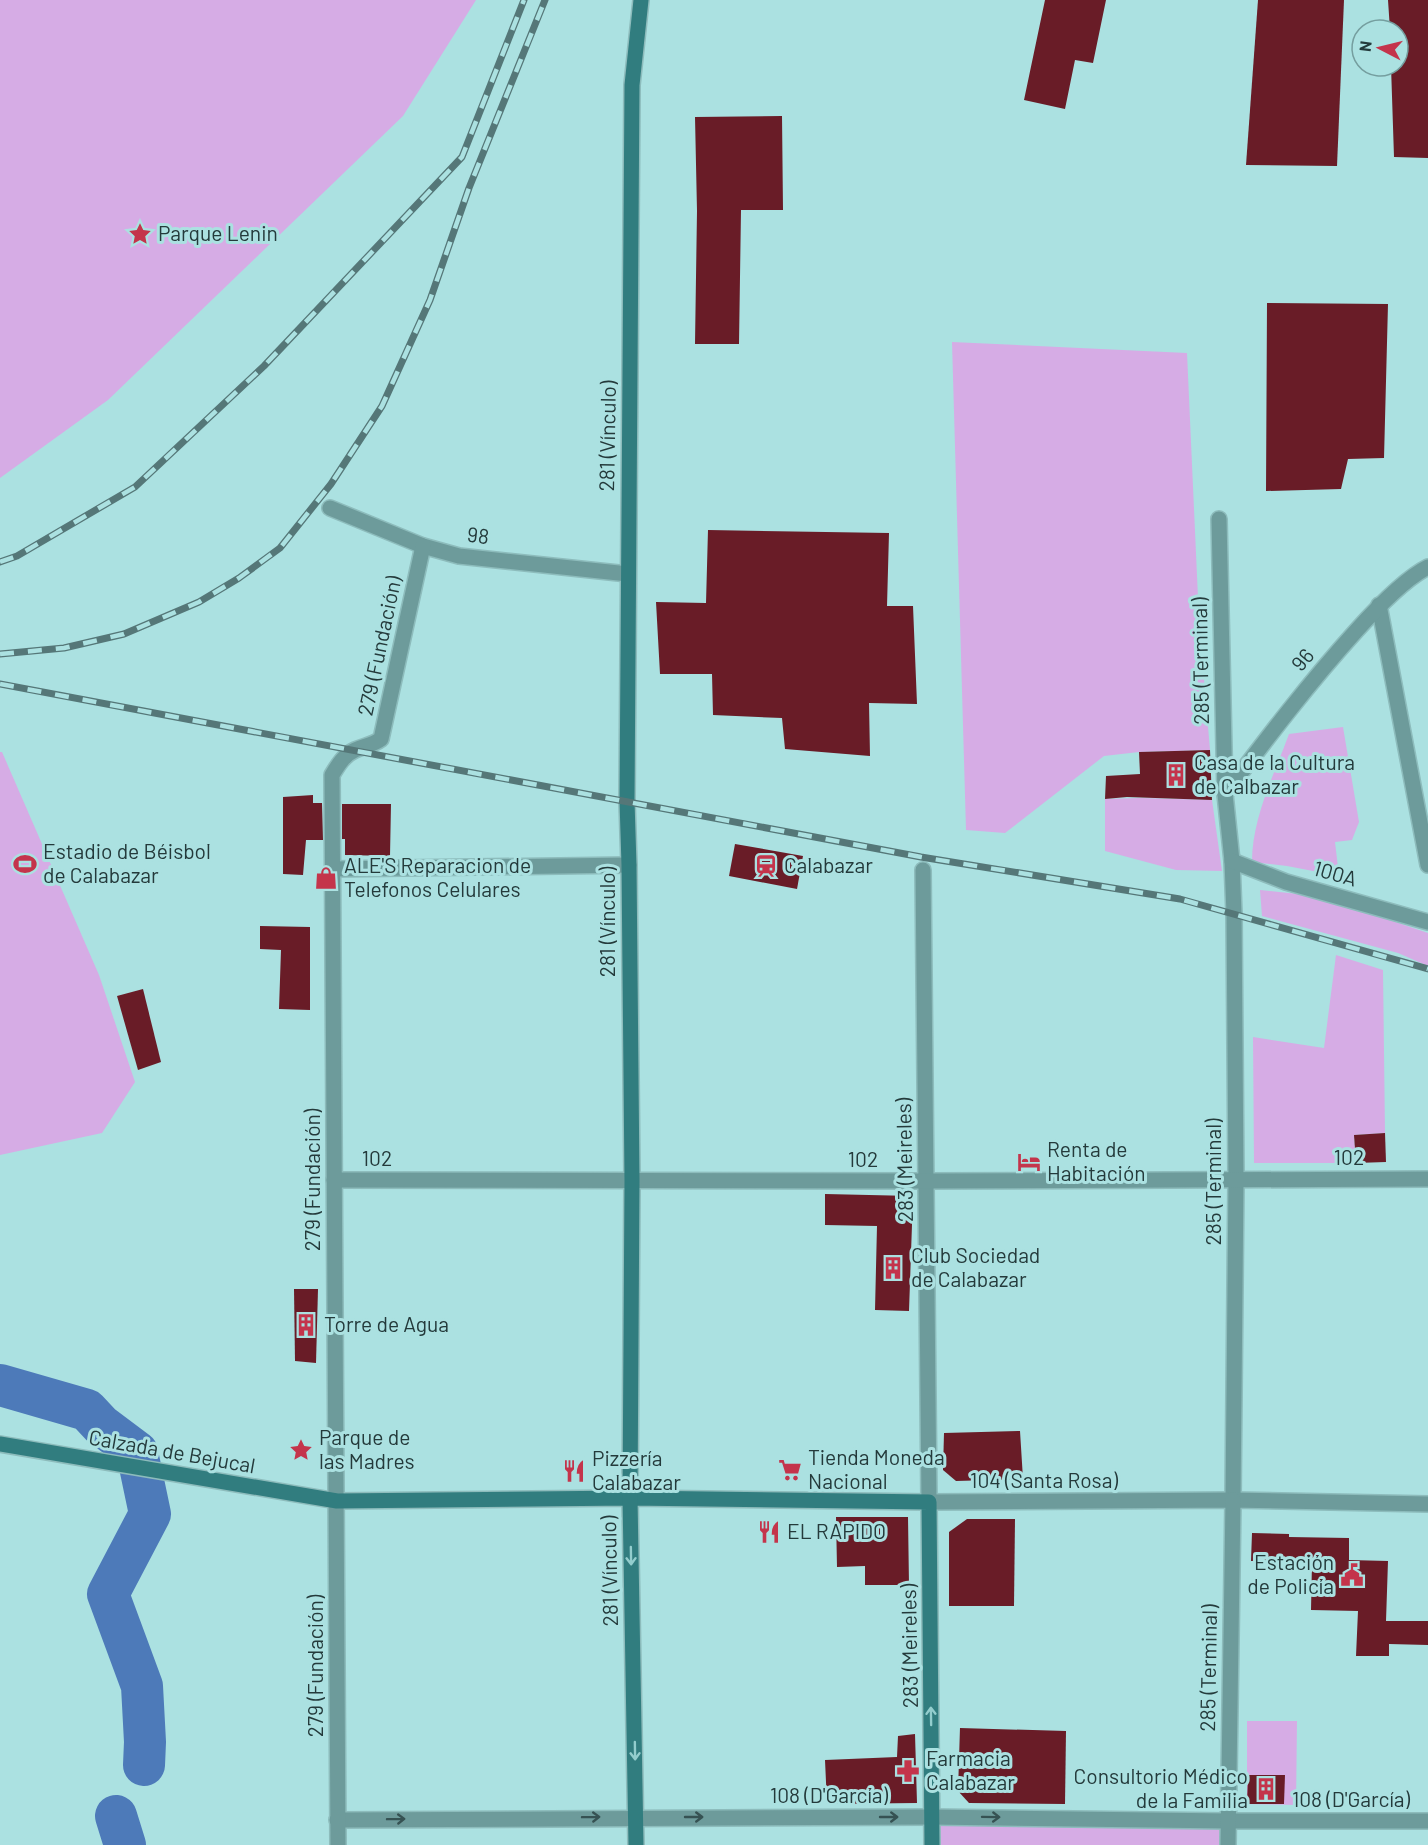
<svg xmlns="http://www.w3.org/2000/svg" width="1428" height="1845" viewBox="0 0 1428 1845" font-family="Barlow,sans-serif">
<rect width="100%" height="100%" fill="#abe1e1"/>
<g fill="#d6ace5">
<path d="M0,0H476L403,116L108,400L0,478Z"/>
<path d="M952,342L1187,353L1199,620L1210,750L1139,752L1104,756L1005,833L966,830Z"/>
<path d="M1343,727L1359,822L1352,840L1335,842L1339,876L1287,866L1252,862C1252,818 1274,775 1289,734Z"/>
<path d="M0,752H2L99,975L135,1082L102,1133L0,1155Z"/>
<path d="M1141,798L1212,800L1222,871L1176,870L1105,851V799Z"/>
<path d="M1260,890L1298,894L1342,904L1428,933V966L1398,953L1262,916Z"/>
<path d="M1336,955L1383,970L1385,1133L1354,1135L1356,1163H1254L1253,1037L1324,1048Z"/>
<path d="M1247,1721H1297L1296,1805L1247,1804Z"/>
<path d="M932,1817L1228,1821V1845H932Z"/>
</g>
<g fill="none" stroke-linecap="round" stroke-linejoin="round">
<g stroke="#4d7ab9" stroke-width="42">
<path d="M0,1385L87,1410L101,1425L137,1452L150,1514L108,1594L142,1686L145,1742L144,1765"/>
<path d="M116,1816L125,1845"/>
</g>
</g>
<g fill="#691c27">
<path d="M1045,0H1106L1093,63L1075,60L1065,109L1024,100Z"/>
<path d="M1258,0H1344L1337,166L1246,165Z"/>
<path d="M1388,0H1428V158L1394,157L1391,66H1398V30H1390Z"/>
<path d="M782,116L783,210H741L739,344H695L697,211L695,117Z"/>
<path d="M1267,303L1388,304L1384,458L1348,459L1341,489L1266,491Z"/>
<path d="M708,530L889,533L887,606H913L917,704L869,703L870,756L785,749L782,718L713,715L712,674H660L656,602L706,603Z"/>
<path d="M1210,750L1212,800L1127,797L1105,799L1106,776L1140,774L1139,752Z"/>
<path d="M313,795V803H322L323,840H306L303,875L283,874V797Z"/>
<path d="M342,804H391L390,856L345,855V839H342Z"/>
<path d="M735,844L803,856L797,889L729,876Z"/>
<path d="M260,926L310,927V1010L279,1009L281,950L260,949Z"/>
<path d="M143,989L161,1062L138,1070L117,996Z"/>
<path d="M1385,1133L1386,1162L1356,1163L1354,1135Z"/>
<path d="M825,1194L913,1196L909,1311L875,1310L877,1226L825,1225Z"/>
<path d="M294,1289H318L316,1363L295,1361Z"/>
<path d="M1020,1431L1023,1479L956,1481L943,1470L944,1433Z"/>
<path d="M836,1517H908L909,1585H865V1566L837,1567Z"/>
<path d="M967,1519H1015L1014,1606H949V1532Z"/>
<path d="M1252,1533L1289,1534V1537L1349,1538V1560L1388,1561L1386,1621H1428V1645L1389,1644V1656H1356L1358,1611L1311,1610L1312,1562L1251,1561Z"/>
<path d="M960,1728L1066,1731L1065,1804L969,1803L958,1791Z"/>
<path d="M915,1734L917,1803L827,1804L825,1760L897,1757L898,1736Z"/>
<path d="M1248,1775H1285L1284,1804H1247Z"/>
</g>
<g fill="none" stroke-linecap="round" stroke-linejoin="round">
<g stroke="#8dbcbc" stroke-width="18">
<g id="minor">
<path d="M330,508L423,546L459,556L628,574"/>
<path d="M1219,519L1225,794L1232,861L1234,914L1236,1179L1233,1500"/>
<path d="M1379,605L1428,865"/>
<path d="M1225,794C1267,738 1309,683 1356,631C1374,611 1404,579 1428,567"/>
<path d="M1232,861L1286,882L1428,922"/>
<path d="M332,869L629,865"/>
<path d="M923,870L929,1502"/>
<path d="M334,1180L927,1181L1428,1179"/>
<path d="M337,1820L932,1817L1228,1821H1428"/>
<path d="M338,1845L332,775C338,765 344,755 355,750C364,746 373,745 381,739L423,546"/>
</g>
</g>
<g stroke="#8dbcbc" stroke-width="18">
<g id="tertiary">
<path d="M929,1502L1233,1500L1428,1504"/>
<path d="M1228,1845L1233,1500"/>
</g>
</g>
<g stroke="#8dbcbc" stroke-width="18">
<g id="secondary">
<path d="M0,1444L337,1501L630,1498L929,1502L932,1845"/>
<path d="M636,1845L630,1498L632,1181L629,865L627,801L632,85L641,0"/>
</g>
</g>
<use href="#minor" stroke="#6d9b9b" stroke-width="15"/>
<use href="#tertiary" stroke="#6d9b9b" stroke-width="15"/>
<use href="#secondary" stroke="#317d7f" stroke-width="15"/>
<g stroke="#557778" stroke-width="7">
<g id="rail">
<path d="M0,562L17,556L135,487L264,366L462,157L524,0"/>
<path d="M0,654L64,648L124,634L199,602L239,578L280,548L331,484L382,406L430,300L469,188L545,0"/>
<path d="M0,684L921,857L1180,899L1428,969"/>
</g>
</g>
<use href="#rail" stroke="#abe1e1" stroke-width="4.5" stroke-dasharray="14" stroke-linecap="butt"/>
</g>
<defs><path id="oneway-shaft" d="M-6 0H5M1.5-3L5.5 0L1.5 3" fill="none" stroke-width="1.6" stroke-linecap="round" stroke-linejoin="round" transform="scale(1.5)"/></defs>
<g stroke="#93cdcd">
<use href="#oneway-shaft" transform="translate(631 1556) rotate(89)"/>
<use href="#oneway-shaft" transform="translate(931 1716) rotate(-91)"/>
<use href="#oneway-shaft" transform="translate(635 1751) rotate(89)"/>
</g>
<g stroke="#365253">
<use href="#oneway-shaft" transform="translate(591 1817) rotate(-1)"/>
<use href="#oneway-shaft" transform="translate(694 1817)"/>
<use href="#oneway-shaft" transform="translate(889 1817)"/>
<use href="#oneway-shaft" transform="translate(991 1817) rotate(1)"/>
<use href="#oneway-shaft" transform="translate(396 1819) rotate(-1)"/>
</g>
<defs>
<g id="sight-bare" transform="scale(1.8)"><path d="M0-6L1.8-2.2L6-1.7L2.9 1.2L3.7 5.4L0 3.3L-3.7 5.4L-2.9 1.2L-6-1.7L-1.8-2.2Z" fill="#c4344b" stroke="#abe1e1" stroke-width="2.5" paint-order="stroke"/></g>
<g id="building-bare" transform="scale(1.8)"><path d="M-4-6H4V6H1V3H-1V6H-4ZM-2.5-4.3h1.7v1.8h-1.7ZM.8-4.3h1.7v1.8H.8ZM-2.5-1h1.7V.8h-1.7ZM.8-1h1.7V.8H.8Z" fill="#c4344b" stroke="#abe1e1" stroke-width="2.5" paint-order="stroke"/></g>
<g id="stadium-bare" transform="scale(1.8)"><path d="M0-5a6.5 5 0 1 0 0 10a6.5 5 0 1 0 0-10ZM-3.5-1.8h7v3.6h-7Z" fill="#c4344b" stroke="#abe1e1" stroke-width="2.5" paint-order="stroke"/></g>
<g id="station-bare" transform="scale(1.8)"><path d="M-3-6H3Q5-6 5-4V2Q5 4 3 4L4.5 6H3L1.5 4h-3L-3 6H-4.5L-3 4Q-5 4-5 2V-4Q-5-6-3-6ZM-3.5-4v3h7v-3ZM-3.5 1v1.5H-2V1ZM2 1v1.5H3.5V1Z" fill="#c4344b" stroke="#abe1e1" stroke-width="2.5" paint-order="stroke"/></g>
<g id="shop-bare" transform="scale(1.8)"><path d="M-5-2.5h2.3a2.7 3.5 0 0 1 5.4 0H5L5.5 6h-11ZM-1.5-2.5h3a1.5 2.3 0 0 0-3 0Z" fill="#c4344b" stroke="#abe1e1" stroke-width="2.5" paint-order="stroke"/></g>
<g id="hotel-bare" transform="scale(1.8)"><path d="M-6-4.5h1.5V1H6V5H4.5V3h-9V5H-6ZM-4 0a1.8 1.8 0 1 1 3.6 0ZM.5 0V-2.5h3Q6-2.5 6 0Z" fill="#c4344b" stroke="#abe1e1" stroke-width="2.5" paint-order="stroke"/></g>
<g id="supermarket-bare" transform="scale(1.8)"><path d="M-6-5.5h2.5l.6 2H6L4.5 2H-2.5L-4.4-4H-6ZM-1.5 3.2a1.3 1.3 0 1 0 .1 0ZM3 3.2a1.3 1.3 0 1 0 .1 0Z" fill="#c4344b" stroke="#abe1e1" stroke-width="2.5" paint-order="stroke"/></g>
<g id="restaurant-bare" transform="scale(1.8)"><path d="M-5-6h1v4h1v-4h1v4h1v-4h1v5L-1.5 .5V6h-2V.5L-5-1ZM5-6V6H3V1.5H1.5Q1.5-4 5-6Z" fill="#c4344b" stroke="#abe1e1" stroke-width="2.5" paint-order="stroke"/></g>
<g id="civic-bare" transform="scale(1.8)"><path d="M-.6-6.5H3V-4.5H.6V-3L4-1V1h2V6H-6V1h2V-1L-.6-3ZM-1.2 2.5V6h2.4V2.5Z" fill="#c4344b" stroke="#abe1e1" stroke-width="2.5" paint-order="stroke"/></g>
<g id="pharmacy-bare" transform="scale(1.8)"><path d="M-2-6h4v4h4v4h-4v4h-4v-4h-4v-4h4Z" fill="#c4344b" stroke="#abe1e1" stroke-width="2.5" paint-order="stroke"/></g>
</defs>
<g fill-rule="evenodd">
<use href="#sight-bare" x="140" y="234"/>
<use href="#building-bare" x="1176" y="775"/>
<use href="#stadium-bare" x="25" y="864"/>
<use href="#station-bare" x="766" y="866"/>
<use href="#shop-bare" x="326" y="878"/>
<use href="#hotel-bare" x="1029" y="1162"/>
<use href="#building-bare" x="893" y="1268"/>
<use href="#building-bare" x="306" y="1325"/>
<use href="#sight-bare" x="301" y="1450"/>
<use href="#supermarket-bare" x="790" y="1470"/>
<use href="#restaurant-bare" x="574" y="1471"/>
<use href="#restaurant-bare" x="769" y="1532"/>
<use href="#civic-bare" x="1352" y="1575"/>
<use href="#pharmacy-bare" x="908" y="1771"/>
<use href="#building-bare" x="1266" y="1789"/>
</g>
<g text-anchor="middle" stroke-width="6" stroke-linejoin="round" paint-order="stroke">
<g font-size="21" fill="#243a3b" stroke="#abe1e1" text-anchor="start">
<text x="158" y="241">Parque Lenin</text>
<text x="1194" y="770">Casa de la Cultura<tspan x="1194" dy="24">de Calbazar</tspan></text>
<text x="43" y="859">Estadio de Béisbol<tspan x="43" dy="24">de Calabazar</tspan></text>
<text x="344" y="873">ALE'S Reparacion de<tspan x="344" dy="24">Telefonos Celulares</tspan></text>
<text x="784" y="873">Calabazar</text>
<text x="1047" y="1157">Renta de<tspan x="1047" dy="24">Habitación</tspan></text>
<text x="911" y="1263">Club Sociedad<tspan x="911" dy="24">de Calabazar</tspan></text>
<text x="324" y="1332">Torre de Agua</text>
<text x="319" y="1445">Parque de<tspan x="319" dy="24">las Madres</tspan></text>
<text x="808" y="1465">Tienda Moneda<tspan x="808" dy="24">Nacional</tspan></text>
<text x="592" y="1466">Pizzería<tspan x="592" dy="24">Calabazar</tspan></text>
<text x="787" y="1539">EL RAPIDO</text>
<text x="1334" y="1570" text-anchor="end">Estación<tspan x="1334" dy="24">de Policía</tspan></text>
<text x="926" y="1766">Farmacia<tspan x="926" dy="24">Calabazar</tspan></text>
<text x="1248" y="1784" text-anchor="end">Consultorio Médico<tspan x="1248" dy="24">de la Familia</tspan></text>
</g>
<g font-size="21" fill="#243a3b" stroke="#abe1e1">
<text transform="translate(608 436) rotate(-89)" y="7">281 (Vínculo)</text>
<text transform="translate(478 536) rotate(7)" y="7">98</text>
<text transform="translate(380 646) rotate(-78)" y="7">279 (Fundación)</text>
<text transform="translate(1303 660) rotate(-50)" y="7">96</text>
<text transform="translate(1201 661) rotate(-91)" y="7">285 (Terminal)</text>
<text transform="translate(1335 874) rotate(16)" y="7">100A</text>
<text transform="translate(608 922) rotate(-90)" y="7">281 (Vínculo)</text>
<text x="1349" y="1165">102</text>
<text x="377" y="1166">102</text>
<text x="863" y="1167">102</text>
<text transform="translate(905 1160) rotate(-91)" y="7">283 (Meireles)</text>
<text transform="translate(313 1180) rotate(-90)" y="7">279 (Fundación)</text>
<text transform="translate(1214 1182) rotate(-90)" y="7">285 (Terminal)</text>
<text transform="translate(172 1452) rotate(10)" y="7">Calzada de Bejucal</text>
<text x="1044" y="1488">104 (Santa Rosa)</text>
<text transform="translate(610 1571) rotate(-91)" y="7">281 (Vínculo)</text>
<text transform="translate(910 1646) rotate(-91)" y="7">283 (Meireles)</text>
<text transform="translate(316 1666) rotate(-90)" y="7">279 (Fundación)</text>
<text transform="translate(1209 1668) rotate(-89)" y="7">285 (Terminal)</text>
<text x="829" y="1803">108 (D'García)</text>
<text x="1351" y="1807">108 (D'García)</text>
</g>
</g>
<g transform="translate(1380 48) rotate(277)"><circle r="28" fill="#abe1e1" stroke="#759e9f" stroke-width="1.5"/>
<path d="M0-4.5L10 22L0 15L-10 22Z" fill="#c4344b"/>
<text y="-9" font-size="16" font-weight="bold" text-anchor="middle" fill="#243a3b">N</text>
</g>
</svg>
